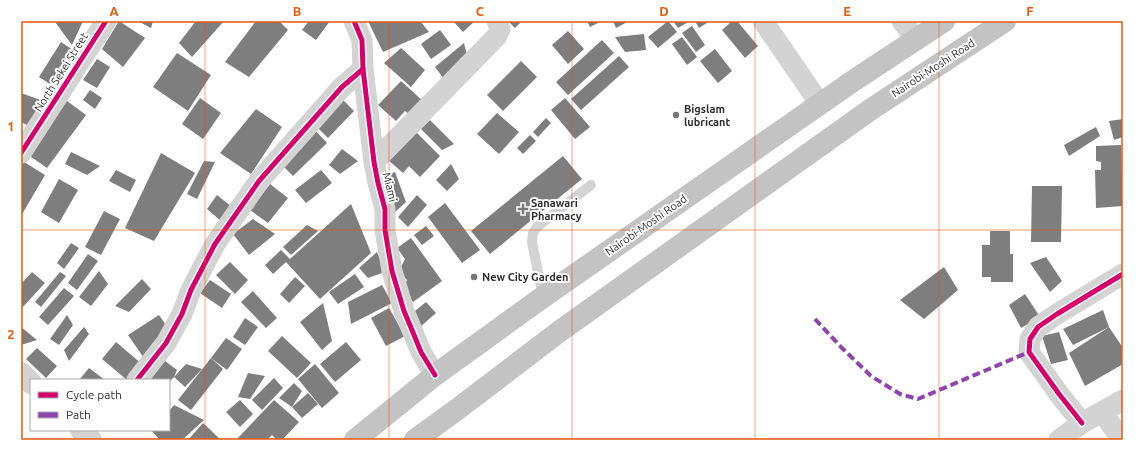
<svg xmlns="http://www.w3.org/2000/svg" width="1144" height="461" viewBox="0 0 1144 461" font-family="Ubuntu,sans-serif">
<rect width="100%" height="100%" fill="#fff"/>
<g fill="#7e7e7e">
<path d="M56,21H83L72,45L55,22Z"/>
<path d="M119,21L145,38L123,67L102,49Z"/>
<path d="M138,21H153L151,28Z"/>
<path d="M196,21H224L192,57L179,43Z"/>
<path d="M256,21H279L288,30L249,77L225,62Z"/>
<path d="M309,21H330L316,40L302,30Z"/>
<path d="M368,21H420L429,32L383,52Z"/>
<path d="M453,21H475L463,32Z"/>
<path d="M508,21H522L515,28Z"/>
<path d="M587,21H602L590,27Z"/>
<path d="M613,21H629L616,28Z"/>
<path d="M668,21L677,32L658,48L648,37Z"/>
<path d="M673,21H690L678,28Z"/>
<path d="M695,21H710L699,28Z"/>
<path d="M732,21H737L758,46L745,58L722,30Z"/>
<path d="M692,26L705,45L696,52L682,33Z"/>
<path d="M440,30L451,45L431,59L421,44Z"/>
<path d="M568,31L584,49L568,64L552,45Z"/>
<path d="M644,34L646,50L625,52L615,37Z"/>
<path d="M682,37L697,57L687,65L672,44Z"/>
<path d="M602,40L614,53L568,95L556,82Z"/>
<path d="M61,42L73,50L50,84L39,77Z"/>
<path d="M464,43L468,59L444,79L435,67Z"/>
<path d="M401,48L425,70L411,87L384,63Z"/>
<path d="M715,49L732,71L718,83L700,61Z"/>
<path d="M177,53L211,75L188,111L153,87Z"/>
<path d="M619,56L629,67L581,110L571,99Z"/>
<path d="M97,59L110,67L97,88L83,80Z"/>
<path d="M521,61L537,77L503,111L487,95Z"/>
<path d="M401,81L424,102L411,116L405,111L396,121L378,105Z"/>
<path d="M90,90L102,98L95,109L83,100Z"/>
<path d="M21,93L46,102L33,128L21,122Z"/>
<path d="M200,98L221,113L203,139L182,124Z"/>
<path d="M565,98L590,127L575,139L551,110Z"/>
<path d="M342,99L354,111L328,138L316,126Z"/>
<path d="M67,101L86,115L47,168L27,154Z"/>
<path d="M256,109L282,127L251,174L220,153Z"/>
<path d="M497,113L519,132L499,154L477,134Z"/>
<path d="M546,118L551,123L538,137L533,132Z"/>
<path d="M1123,119V137L1114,140L1109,121Z"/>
<path d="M430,120L454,144L442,150L421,129Z"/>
<path d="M1096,127L1100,136L1069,156L1064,145Z"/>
<path d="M313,128L327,143L293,176L278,161Z"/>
<path d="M415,131L440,156L420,177L409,166L403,173L387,159Z"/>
<path d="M530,135L536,141L523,154L517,148Z"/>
<path d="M1121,145L1123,206L1096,208L1095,170H1101V162L1096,161V146Z"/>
<path d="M342,149L358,161L340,174L329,165Z"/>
<path d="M71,152L100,166L87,175L65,164Z"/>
<path d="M161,153L195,173L154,241L125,228Z"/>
<path d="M563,156L582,179L490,254L471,231Z"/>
<path d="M204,161L215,162L197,199L187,194Z"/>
<path d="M24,162L45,175L21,216V167Z"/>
<path d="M451,164L459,179L447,191L436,180Z"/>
<path d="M116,170L136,180L130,192L109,181Z"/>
<path d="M321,170L332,183L306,203L295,190Z"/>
<path d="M395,172L406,202L393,214L379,177Z"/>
<path d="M59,179L78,190L59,223L41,212Z"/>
<path d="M270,184L288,198L268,223L250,210Z"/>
<path d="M1032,186H1062L1061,242H1031Z"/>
<path d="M217,195L232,207L221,221L207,209Z"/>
<path d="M417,195L427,205L408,227L398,217Z"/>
<path d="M445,203L480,250L462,263L428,217Z"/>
<path d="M351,204L371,253L320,299L286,262L273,274L265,265L281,250L290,259Z"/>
<path d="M104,211L120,219L101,255L85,247Z"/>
<path d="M253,219L275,234L249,255L233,234Z"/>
<path d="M307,225L318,231L291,255L283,247Z"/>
<path d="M426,226L434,236L422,245L414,235Z"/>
<path d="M990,231H1010V254H1013V282H991V277H982V245H990Z"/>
<path d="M411,238L442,281L413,302L403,288L407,280L399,271L405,259L397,248Z"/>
<path d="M71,243L79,248L64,269L57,263Z"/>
<path d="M377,252L385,272L368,278L359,268Z"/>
<path d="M88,254L98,261L77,290L68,283Z"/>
<path d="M1046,257L1062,281L1050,292L1030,263Z"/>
<path d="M230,262L248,280L235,294L216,275Z"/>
<path d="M944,267L958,290L924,319L900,300Z"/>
<path d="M99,271L108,284L91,306L79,297Z"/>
<path d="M32,272L45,283L21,309V284Z"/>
<path d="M60,272L66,276L41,307L35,302Z"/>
<path d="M355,274L364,287L338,304L329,292Z"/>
<path d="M295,277L305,286L289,303L280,294Z"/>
<path d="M142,279L151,289L129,312L115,306Z"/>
<path d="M210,280L231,294L222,308L200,293Z"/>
<path d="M382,285L392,303L351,324L348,302Z"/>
<path d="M64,288L74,296L48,325L39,317Z"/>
<path d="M253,291L277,318L266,328L241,302Z"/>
<path d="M1025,294L1040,317L1021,328L1009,305Z"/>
<path d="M426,302L436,313L420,327L410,315Z"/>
<path d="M323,303L332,341L322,350L300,322Z"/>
<path d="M389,308L405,336L386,346L371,318Z"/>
<path d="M1103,310L1109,327L1073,345L1063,329Z"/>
<path d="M67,315L73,325L59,345L50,339Z"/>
<path d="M159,315L168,328L146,361L128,335Z"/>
<path d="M245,318L258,327L245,345L233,337Z"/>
<path d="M21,327L37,340L21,345Z"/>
<path d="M84,327L89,334L69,361L64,350Z"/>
<path d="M1109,327L1123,348V364L1085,386L1069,353Z"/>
<path d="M1059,332L1068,360L1051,364L1042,336Z"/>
<path d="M282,336L311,363L297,378L268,351Z"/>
<path d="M226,338L242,349L227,370L211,358Z"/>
<path d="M116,342L143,365L127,380L102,359Z"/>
<path d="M346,342L361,360L335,382L320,364Z"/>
<path d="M37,348L57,366L46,378L26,359Z"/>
<path d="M211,358L223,369L191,410L178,400Z"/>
<path d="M165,361L177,370L174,377L169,382V380H150Z"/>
<path d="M186,364L202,369L185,387L174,377Z"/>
<path d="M315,364L339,393L322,408L298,379Z"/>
<path d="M89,368L105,380H79Z"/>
<path d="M248,373L265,376L250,399L238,397Z"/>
<path d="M274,378L283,388L262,410L252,400Z"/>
<path d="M294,383L302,391L292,407L279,398Z"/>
<path d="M308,393L318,404L302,418L292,407Z"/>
<path d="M240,400L253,414L240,427L226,412Z"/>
<path d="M274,400L299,422L282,440H277L272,435L267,440H236Z"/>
<path d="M174,405L204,420L182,440H160L151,430H169V411Z"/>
<path d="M203,423L221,440H188Z"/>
</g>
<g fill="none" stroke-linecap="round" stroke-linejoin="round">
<path stroke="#d3d3d3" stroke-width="10" d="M543,297L532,242L533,233L537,227L591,185"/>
<g stroke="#d3d3d3" stroke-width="21">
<path d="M354,21L362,40L363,69L374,162L378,183L385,209V230L392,271L404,311L412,330L421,352L435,375"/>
<path d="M763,21L820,104"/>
<path d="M902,21L916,40"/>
<path d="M21,153L106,21"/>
<path d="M374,162L497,36L500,29L497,21"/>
<path d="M137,380L166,343L182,314L191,290L215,244L259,181L342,87L363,69"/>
<path d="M1102,412L1122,440"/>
<path d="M1082,423L1059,394L1029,352L1030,339L1038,327L1057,314L1123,274"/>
<path d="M1059,440L1082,423L1123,400"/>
</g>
<g stroke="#d3d3d3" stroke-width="22">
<path d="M21,373L31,383"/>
<path d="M81,430L91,440"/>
</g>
<g stroke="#c3c3c3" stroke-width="22">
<path d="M355,440L435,375L543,297L853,81L944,21"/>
<path d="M415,440L459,408L560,331L870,110L1005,21"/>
</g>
<path stroke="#8e44ad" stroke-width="4" stroke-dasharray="8 4" stroke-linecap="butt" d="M815,319L841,347L871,376L900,394L918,399L1029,352"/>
<g stroke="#fff" stroke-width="8">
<g id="cycleway">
<path d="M354,21L362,40L363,69L374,162L378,183L385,209V230L392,271L404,311L412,330L421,352L435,375"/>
<path d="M21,153L106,21"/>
<path d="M137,380L166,343L182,314L191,290L215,244L259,181L342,87L363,69"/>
<path d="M1082,423L1059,394L1029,352L1030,339L1038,327L1057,314L1123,274"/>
</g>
</g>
<use href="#cycleway" stroke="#d6006c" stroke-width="5"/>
</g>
<path fill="none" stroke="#e8590c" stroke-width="1" stroke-opacity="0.55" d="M205,21V440M389,21V440M572,21V440M755,21V440M939,21V440M21,230H1123"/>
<g fill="#777" stroke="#fff" stroke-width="1.5">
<circle cx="676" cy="115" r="4"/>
<path d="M521 203h4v4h4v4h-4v4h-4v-4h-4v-4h4z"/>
<circle cx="474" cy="277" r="4"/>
</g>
<g text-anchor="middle" stroke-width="4" stroke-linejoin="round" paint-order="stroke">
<g font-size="11" fill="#2e2e2e" stroke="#fff">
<text transform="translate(933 68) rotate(-33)" y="4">Nairobi-Moshi Road</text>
<text transform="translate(61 72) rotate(-58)" y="4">North Sekei Street</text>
<text transform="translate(390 187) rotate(76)" y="4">Miami</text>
<text transform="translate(646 225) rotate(-35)" y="4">Nairobi-Moshi Road</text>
</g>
<g font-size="11" font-weight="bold" fill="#2e2e2e" stroke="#fff" text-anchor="start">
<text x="684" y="113">Bigslam<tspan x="684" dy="13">lubricant</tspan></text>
<text x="531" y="207">Sanawari<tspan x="531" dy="13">Pharmacy</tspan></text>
<text x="482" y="281">New City Garden</text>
</g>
</g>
<rect width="1144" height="461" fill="none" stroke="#ffffff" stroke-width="44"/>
<rect x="30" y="379" width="140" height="52" fill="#ffffff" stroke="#ababab"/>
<rect x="38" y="392" width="20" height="6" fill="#d6006c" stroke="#ababab"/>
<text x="66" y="399" font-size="12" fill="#2e2e2e">Cycle path</text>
<rect x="38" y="412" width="20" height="6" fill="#8e44ad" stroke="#ababab"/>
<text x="66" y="419" font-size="12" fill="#2e2e2e">Path</text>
<rect x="22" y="22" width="1100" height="417" fill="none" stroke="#e8590c" stroke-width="1.5"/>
<g font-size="13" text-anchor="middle" font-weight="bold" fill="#e8590c">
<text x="114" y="16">A</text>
<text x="297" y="16">B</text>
<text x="480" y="16">C</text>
<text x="664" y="16">D</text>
<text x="847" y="16">E</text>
<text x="1030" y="16">F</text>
<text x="11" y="131">1</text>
<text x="11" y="339">2</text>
</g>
</svg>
